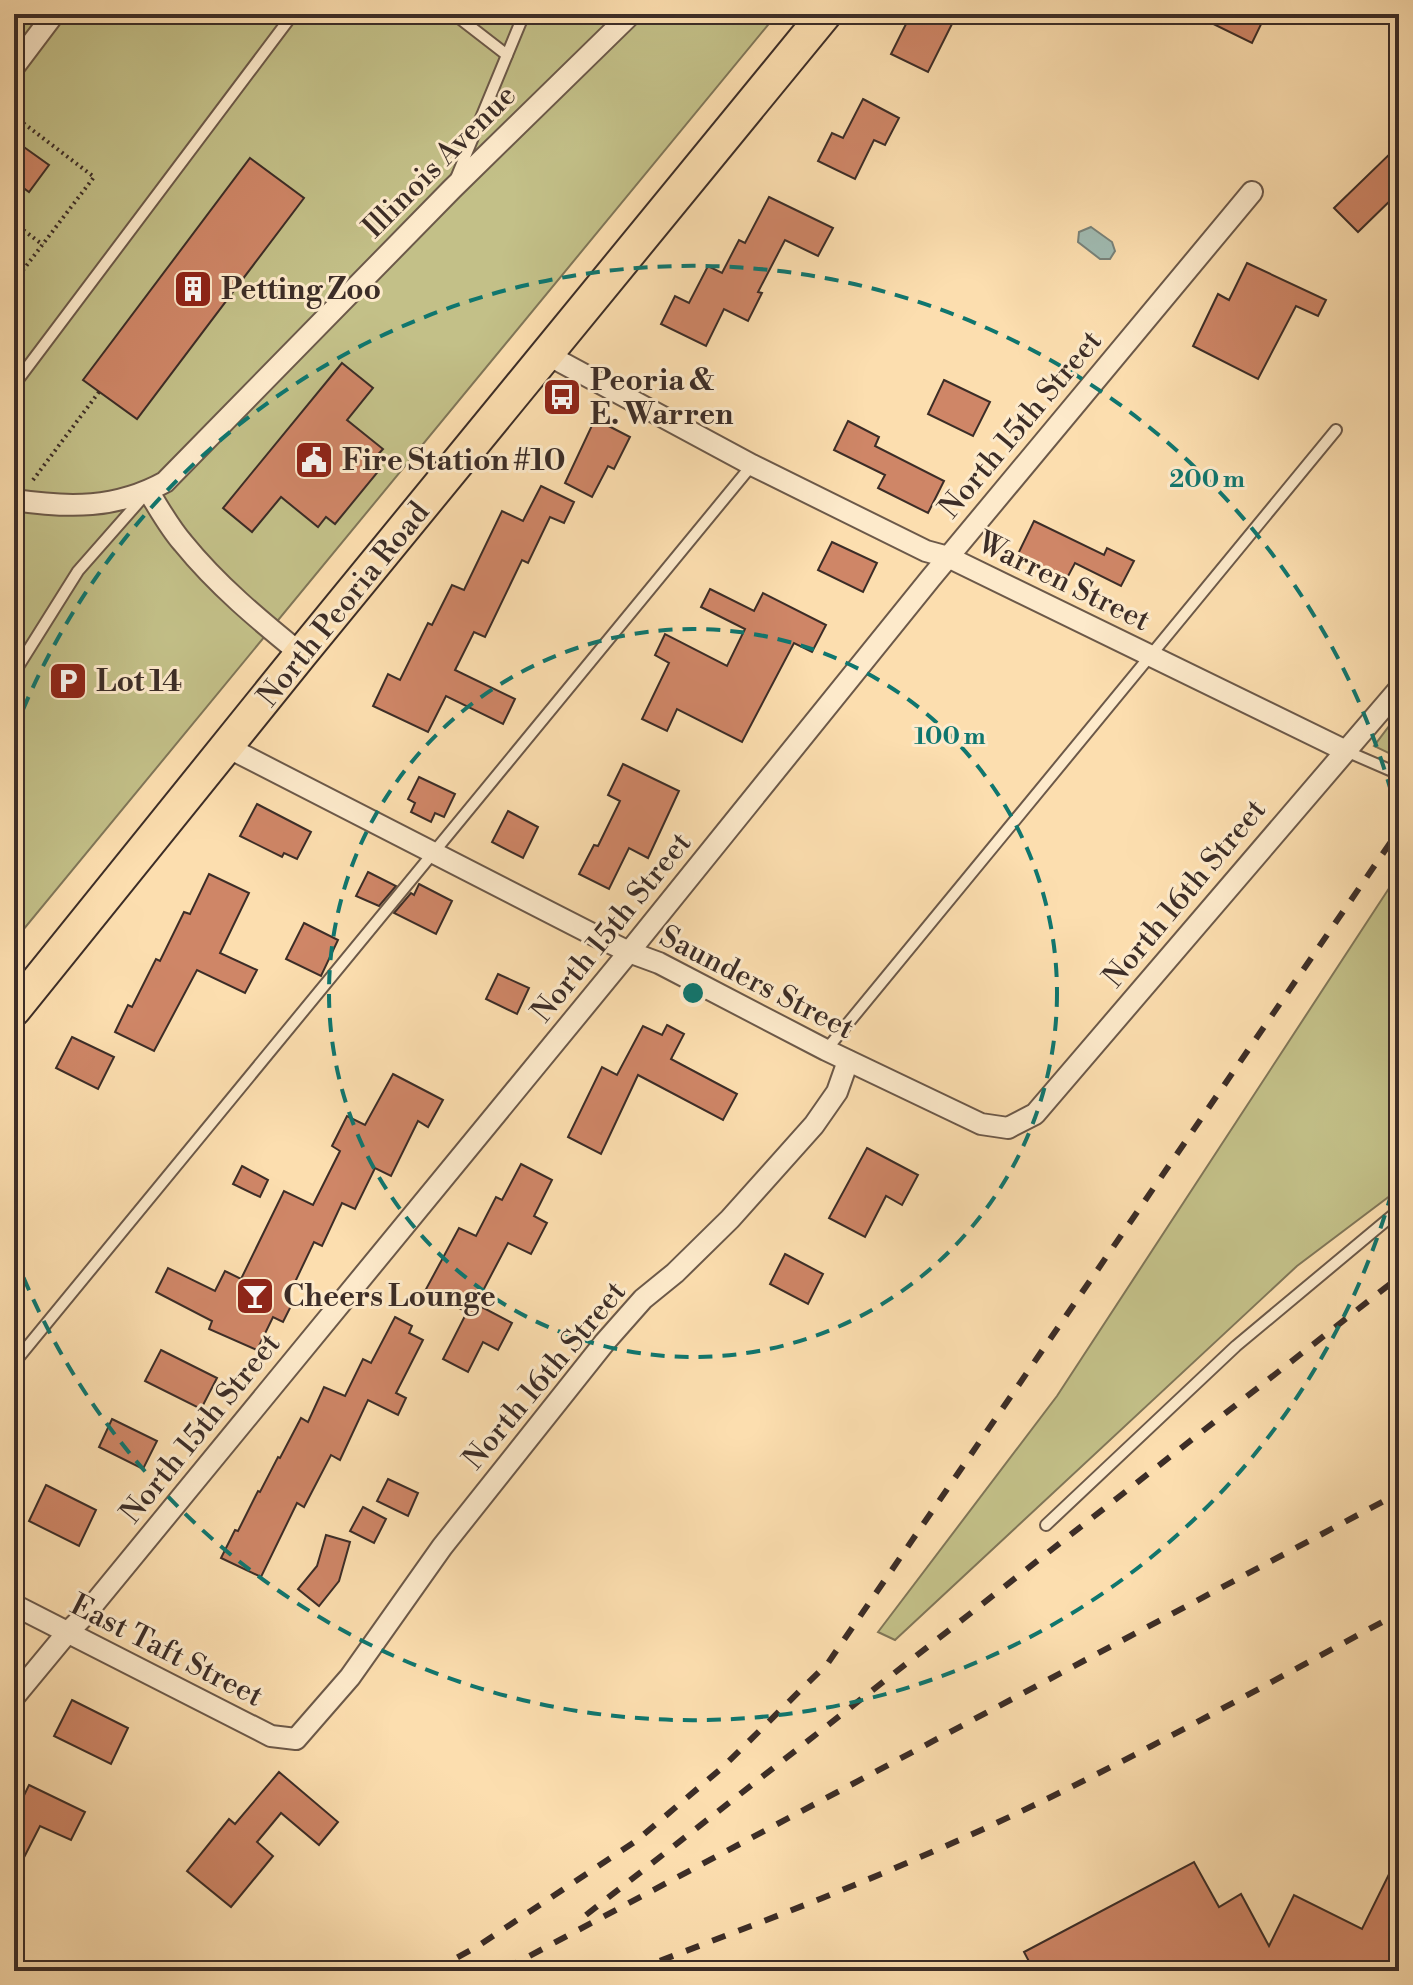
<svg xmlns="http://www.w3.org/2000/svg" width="1413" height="1985" viewBox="0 0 1413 1985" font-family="'Libre Bodoni',serif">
<rect width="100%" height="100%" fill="#fcdeaf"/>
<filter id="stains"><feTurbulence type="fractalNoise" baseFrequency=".0025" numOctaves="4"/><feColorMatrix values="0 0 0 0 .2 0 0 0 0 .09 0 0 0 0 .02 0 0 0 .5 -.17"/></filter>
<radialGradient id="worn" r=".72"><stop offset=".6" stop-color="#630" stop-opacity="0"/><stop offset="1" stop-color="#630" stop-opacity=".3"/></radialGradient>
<g fill="#c3c088" stroke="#807658" stroke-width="2">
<path d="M14,14H777L14,941Z"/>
<path d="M1399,713V758L1374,746Z"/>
<path d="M1399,873V1189L1297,1266L895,1640L878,1632L1057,1396Z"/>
</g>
<path fill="#a0bbb2" stroke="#78827a" stroke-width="2" d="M1091,227L1112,242L1115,251L1110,259H1100L1078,242L1079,232Z"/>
<g fill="#cf8667" stroke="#3c2d27" stroke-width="2">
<path d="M911,14H957L928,72L891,54Z"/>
<path d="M1193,14H1266L1252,43Z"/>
<path d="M863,99L899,118L885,145L874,140L855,179L818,161L832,133L843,138Z"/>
<path d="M14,140L49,165L29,192L14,181Z"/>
<path d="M1399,145V192L1358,232L1334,208Z"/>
<path d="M250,158L304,198L137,419L83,380Z"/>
<path d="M769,197L833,228L818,256L785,240L758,292L762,293L748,321L724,309L706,346L661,324L675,296L689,303L708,266L722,273L739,240L745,243Z"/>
<path d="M1247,263L1326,300L1318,316L1296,306L1258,379L1193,346L1218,294L1229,300Z"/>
<path d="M342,363L373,388L347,420L383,449L372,461L381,468L335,524L326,517L318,527L281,497L252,532L223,508Z"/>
<path d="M944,380L990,402L973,436L928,414Z"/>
<path d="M595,419L630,437L614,469L608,466L592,497L565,483Z"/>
<path d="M848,421L879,437L875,446L944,481L928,513L878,488L885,475L834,450Z"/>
<path d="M541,486L574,502L564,523L550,517L528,563L522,560L485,637L474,632L455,670L515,699L503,724L446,696L428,732L373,706L388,674L400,680L428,623L432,625L452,585L464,590L502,511L523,521Z"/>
<path d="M1034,521L1104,555L1107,548L1134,561L1121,586L1075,563L1066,580L1017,556Z"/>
<path d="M832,542L877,563L863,592L818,570Z"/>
<path d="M710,589L754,611L763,593L826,625L812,652L794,643L742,742L677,709L667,731L642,719L669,663L655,655L665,634L727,666L745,629L701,607Z"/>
<path d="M623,764L679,791L648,858L629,848L609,889L579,874L594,845L598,846L620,801L608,795Z"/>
<path d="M419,777L455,794L444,817L435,813L431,822L411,812L415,803L408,799Z"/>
<path d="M257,804L311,832L297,859L284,853L282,857L240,836Z"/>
<path d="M508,811L538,827L523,858L492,842Z"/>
<path d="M368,872L396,886L379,906L356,896Z"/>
<path d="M209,874L249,893L220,953L257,970L245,993L197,970L154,1051L115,1032L128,1005L132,1007L156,959L160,961L184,912L190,914Z"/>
<path d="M419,884L452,901L436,934L394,913L411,893L414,895Z"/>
<path d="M304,923L338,940L321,976L286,959Z"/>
<path d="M498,974L529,988L517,1014L486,999Z"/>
<path d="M667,1025L684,1034L671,1059L737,1094L723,1120L638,1075L601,1154L568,1137L602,1067L617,1075L643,1026L662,1035Z"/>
<path d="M72,1037L114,1057L98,1089L56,1068Z"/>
<path d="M393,1074L443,1100L428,1127L418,1121L391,1176L375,1168L355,1209L342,1203L322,1246L314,1242L286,1301L292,1304L283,1322L273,1317L257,1350L209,1329L212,1321L156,1292L168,1268L215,1291L225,1271L241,1279L284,1191L313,1205L340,1151L332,1146L347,1116L365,1125Z"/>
<path d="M867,1148L918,1175L902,1205L886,1196L865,1237L829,1218Z"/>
<path d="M521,1164L552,1180L534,1216L547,1223L531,1254L508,1243L476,1304L512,1323L498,1350L483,1342L468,1372L443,1359L467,1312L425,1291L459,1228L476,1236L496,1197L502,1200Z"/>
<path d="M242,1166L268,1180L260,1197L233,1184Z"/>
<path d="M785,1254L823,1274L808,1304L770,1284Z"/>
<path d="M395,1317L412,1326L409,1333L423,1340L396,1393L406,1398L398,1415L368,1400L340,1460L331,1455L304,1507L297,1503L261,1577L221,1558L235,1530L238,1531L258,1491L260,1492L278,1457L280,1458L301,1418L308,1422L324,1387L345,1396L363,1359L371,1363Z"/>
<path d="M161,1350L217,1378L201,1409L145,1381Z"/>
<path d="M112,1419L157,1441L143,1469L99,1447Z"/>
<path d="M388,1479L418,1493L408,1516L377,1501Z"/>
<path d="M46,1485L96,1510L79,1546L29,1521Z"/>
<path d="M363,1507L386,1519L374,1543L350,1531Z"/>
<path d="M326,1535L350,1542L339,1581L319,1606L298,1589L317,1566Z"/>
<path d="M72,1700L128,1728L111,1764L54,1736Z"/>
<path d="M279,1772L338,1822L319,1845L281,1813L257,1842L273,1856L231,1907L187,1871L229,1819L235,1824Z"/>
<path d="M29,1785L85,1812L71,1840L40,1826L14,1877V1816Z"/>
<path d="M1399,1854V1971H1034L1024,1952L1194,1862L1219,1907L1241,1894L1269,1946L1294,1895L1362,1929Z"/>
</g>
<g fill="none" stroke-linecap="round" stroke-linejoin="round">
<g stroke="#6c5949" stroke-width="14">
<g id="service">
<path d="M454,14L507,55"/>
<path d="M457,176L524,14"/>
<path d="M14,385L293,14"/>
<path d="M14,673L78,571L144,496"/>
<path d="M1346,751L1399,774"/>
<path d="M826,1050L1336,430"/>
<path d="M14,1363L752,465"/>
<path d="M1046,1525L1236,1346L1399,1210"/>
</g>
</g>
<g stroke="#6c5949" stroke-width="24">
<g id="minor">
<path d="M14,67L54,14"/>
<path d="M546,354L752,465L926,551L948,557L1344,750"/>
<path d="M148,491C159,508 169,527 183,543C217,585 259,620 301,654"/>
<path d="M14,500C69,508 116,509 165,482L452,189L631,14"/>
<path d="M227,747L594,935L629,952L659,963L826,1050L981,1124L1008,1128L1035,1114L1399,689"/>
<path d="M14,1605L271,1736L296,1739L350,1677L442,1547L605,1342L643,1299L675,1273L730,1219L814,1125L837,1092L848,1061"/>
<path d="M14,1697L67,1633L84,1616L629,952L930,579L1252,192"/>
</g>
</g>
<g stroke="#3c2d27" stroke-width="36">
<path id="primary" d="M14,1010L301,654L825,14"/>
</g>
<g stroke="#3c2d27" stroke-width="4" stroke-dasharray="2 4" stroke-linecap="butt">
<path d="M14,116L94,177L14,282"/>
<path d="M14,223L43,245"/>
<path d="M33,480L99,392"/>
</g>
<use href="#service" stroke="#fdeacb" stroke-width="10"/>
<use href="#minor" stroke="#fdeacb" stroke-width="20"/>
<use href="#primary" stroke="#fcdeaf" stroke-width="32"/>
<g stroke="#3c2d27" stroke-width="6" stroke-dasharray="14 14" stroke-linecap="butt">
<path d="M586,1915L1399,1277"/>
<path d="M505,1969L1399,1493"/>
<path d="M433,1971L478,1946L636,1841L723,1767L828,1663L1399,830"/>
<path d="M634,1971C726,1935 820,1901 911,1861C1079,1790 1239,1699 1399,1613"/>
</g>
</g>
<g fill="none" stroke="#0f766e" stroke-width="4" stroke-dasharray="14 10">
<circle cx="693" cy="993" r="364"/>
<path d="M1398 1169A727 727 0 0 1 14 1254M14 732A727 727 0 0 1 1398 817"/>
</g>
<defs>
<g id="building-square" transform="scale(2)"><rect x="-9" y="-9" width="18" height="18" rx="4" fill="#8f2418" stroke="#fdeacb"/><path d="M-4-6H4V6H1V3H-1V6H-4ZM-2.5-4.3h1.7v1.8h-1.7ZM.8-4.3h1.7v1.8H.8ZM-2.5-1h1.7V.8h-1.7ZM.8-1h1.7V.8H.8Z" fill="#fff"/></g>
<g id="bus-square" transform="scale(2)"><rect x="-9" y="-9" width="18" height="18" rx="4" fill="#8f2418" stroke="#fdeacb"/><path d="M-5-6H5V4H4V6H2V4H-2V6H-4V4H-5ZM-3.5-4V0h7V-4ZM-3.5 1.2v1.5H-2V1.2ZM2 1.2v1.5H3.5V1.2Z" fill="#fff"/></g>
<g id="civic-square" transform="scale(2)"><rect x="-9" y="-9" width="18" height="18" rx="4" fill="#8f2418" stroke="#fdeacb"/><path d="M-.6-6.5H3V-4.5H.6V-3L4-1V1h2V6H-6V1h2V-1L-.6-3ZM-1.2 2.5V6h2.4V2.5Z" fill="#fff"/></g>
<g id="parking-square" transform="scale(2)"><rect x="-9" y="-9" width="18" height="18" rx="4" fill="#8f2418" stroke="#fdeacb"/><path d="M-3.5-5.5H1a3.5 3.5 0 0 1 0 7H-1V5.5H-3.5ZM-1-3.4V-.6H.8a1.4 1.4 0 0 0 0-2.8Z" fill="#fff"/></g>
<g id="bar-square" transform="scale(2)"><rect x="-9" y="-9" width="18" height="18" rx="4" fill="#8f2418" stroke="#fdeacb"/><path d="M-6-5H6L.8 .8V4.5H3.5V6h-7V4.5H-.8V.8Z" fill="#fff"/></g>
</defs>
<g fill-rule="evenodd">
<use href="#building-square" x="193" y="289"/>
<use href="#bus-square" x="562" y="397"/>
<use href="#civic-square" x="314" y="460"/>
<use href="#parking-square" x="68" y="681"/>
<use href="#bar-square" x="255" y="1296"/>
</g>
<g text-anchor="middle" stroke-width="6" stroke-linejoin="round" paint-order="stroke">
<g font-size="30" fill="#3c2d27" stroke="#fdeacb">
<text transform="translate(439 161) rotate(-45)" y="10">Illinois Avenue</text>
<text transform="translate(1020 424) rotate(-50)" y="10">North 15th Street</text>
<text transform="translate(1064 581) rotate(26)" y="10">Warren Street</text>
<text transform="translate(343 604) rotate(-51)" y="10">North Peoria Road</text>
<text transform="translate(1184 893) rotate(-50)" y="10">North 16th Street</text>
<text transform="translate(611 927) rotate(-51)" y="10">North 15th Street</text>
<text transform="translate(757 982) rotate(27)" y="10">Saunders Street</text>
<text transform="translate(544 1375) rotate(-50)" y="10">North 16th Street</text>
<text transform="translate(200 1428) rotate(-51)" y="10">North 15th Street</text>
<text transform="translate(167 1650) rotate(27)" y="10">East Taft Street</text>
</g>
<g font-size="30" font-weight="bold" fill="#3c2d27" stroke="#fdeacb" text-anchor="start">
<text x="221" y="299">Petting Zoo</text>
<text x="590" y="390">Peoria &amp;<tspan x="590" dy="34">E. Warren</tspan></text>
<text x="342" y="470">Fire Station #10</text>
<text x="96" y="691">Lot 14</text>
<text x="283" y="1306">Cheers Lounge</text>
</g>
</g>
<circle cx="693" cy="993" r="12" fill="#0f766e" stroke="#fdeacb" stroke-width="4"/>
<g font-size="24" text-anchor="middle" font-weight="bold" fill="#0f766e" stroke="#fdeacb" stroke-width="6" stroke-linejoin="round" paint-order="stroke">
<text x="1207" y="487">200 m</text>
<text x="950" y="744">100 m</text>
</g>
<rect width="1413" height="1985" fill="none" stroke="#fcdeaf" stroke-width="48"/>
<rect x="16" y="16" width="1381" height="1953" fill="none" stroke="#3c2d27" stroke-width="4"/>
<rect x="24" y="24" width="1365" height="1937" fill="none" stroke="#3c2d27" stroke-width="2"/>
<rect width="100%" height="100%" filter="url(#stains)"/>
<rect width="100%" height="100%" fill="url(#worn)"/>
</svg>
